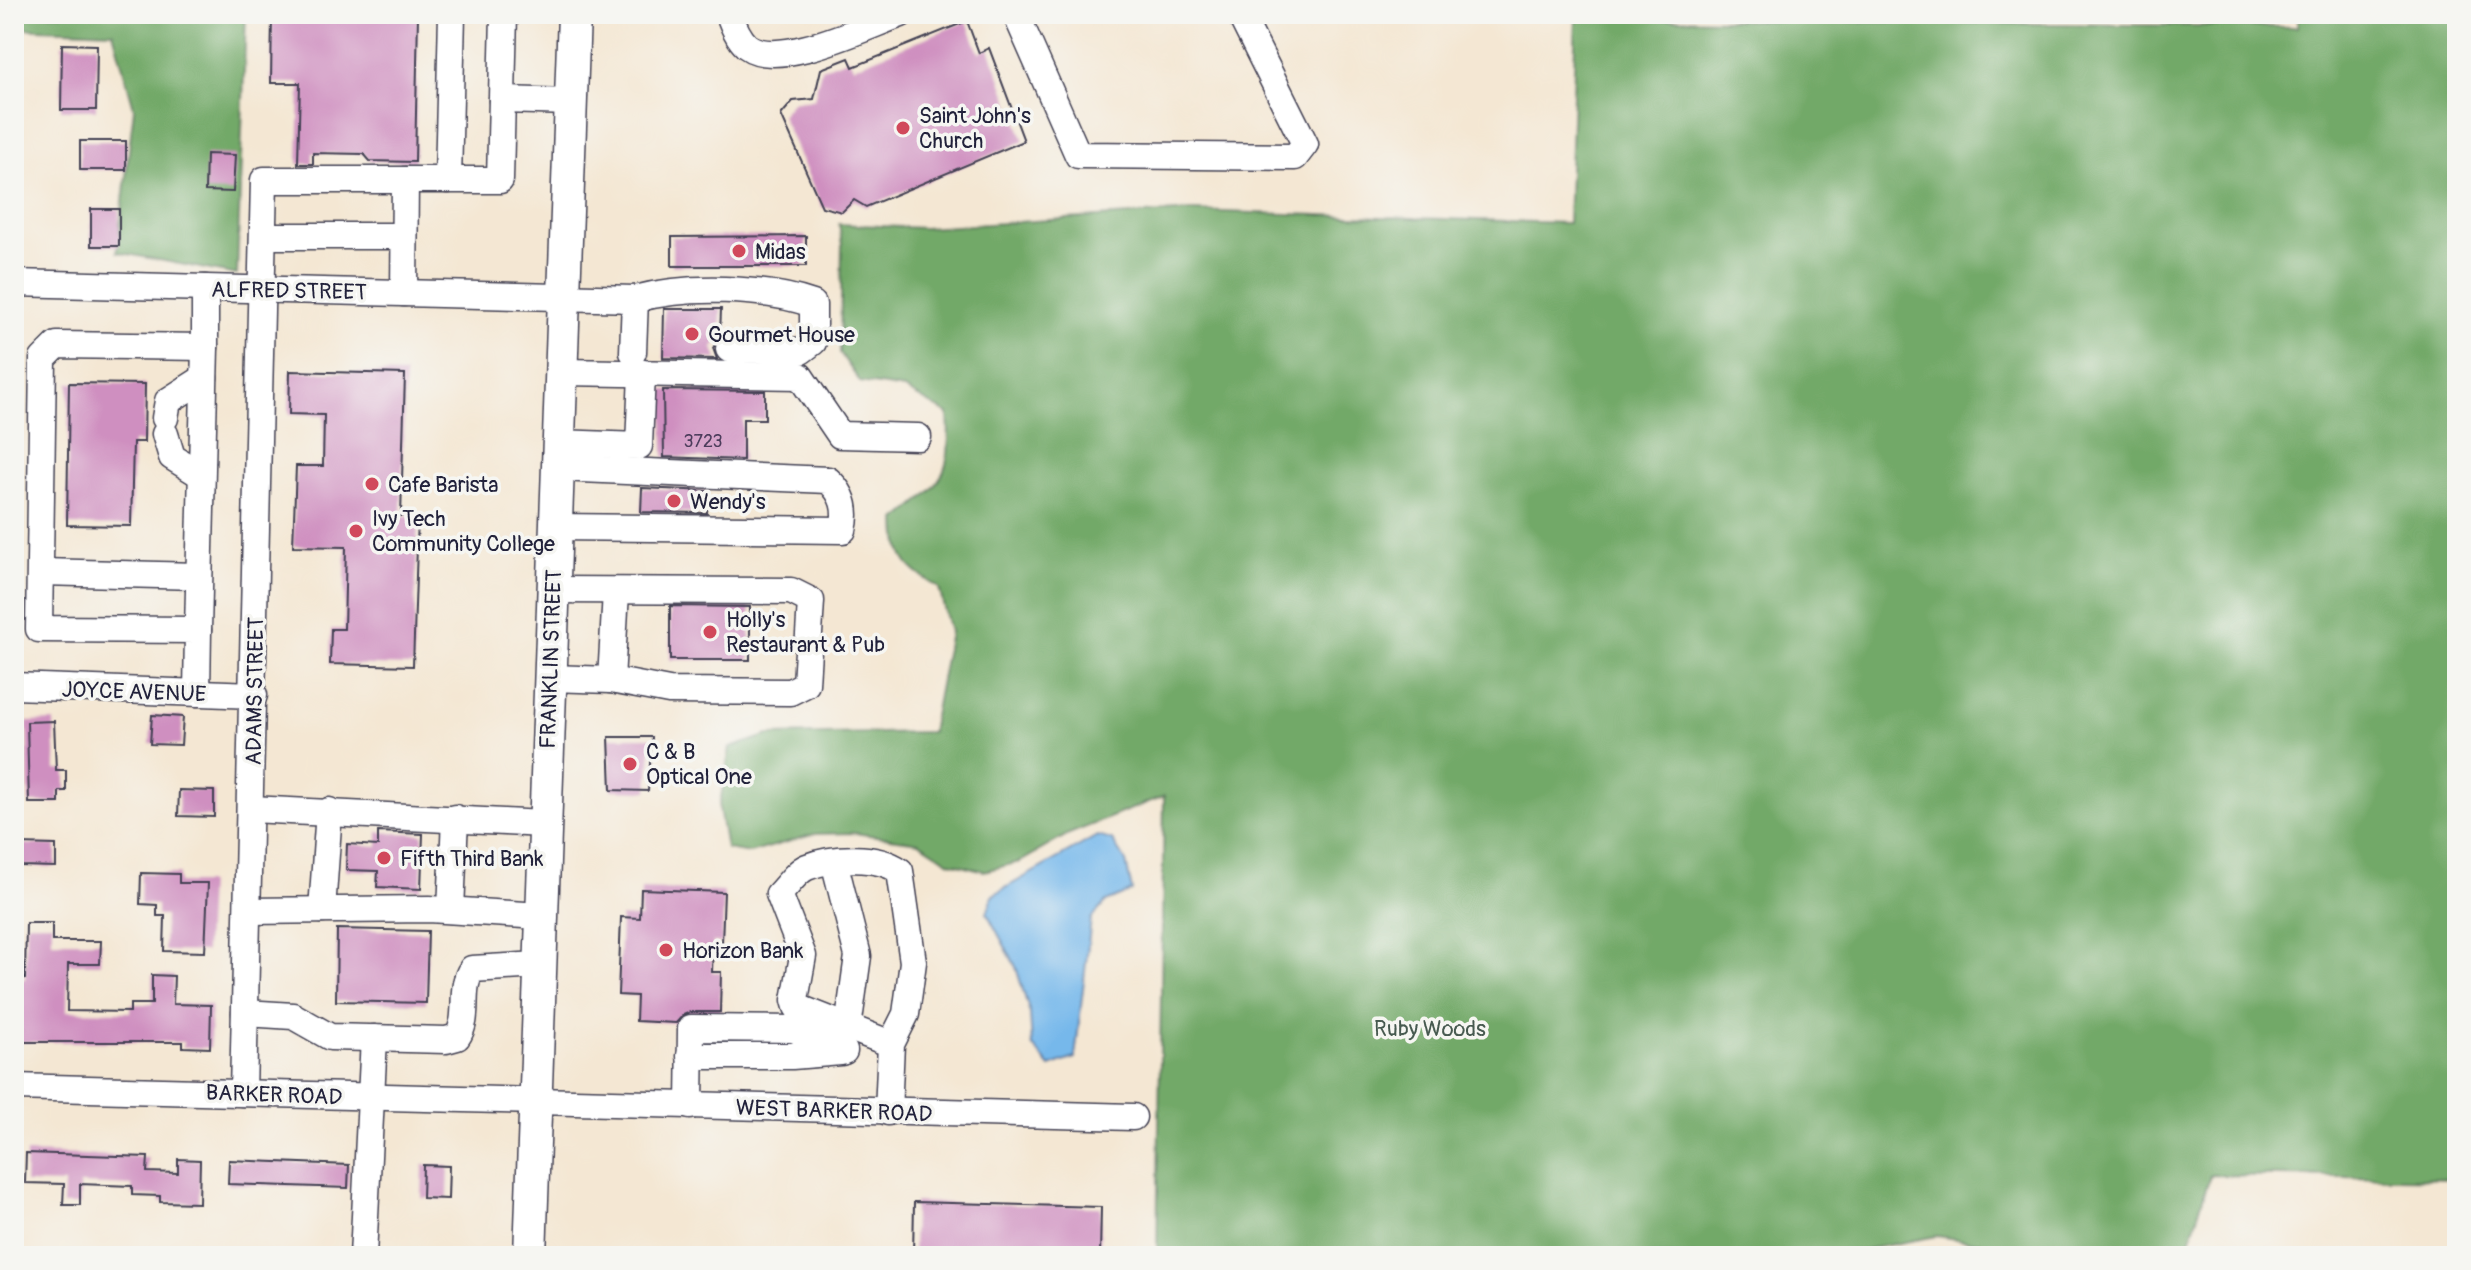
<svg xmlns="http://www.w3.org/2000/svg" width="2471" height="1270" viewBox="0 0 2471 1270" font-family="Pangolin,sans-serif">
<rect width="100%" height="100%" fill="#f6f6f2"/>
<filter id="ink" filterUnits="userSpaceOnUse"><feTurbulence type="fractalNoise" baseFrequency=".0125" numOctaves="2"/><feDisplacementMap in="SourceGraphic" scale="16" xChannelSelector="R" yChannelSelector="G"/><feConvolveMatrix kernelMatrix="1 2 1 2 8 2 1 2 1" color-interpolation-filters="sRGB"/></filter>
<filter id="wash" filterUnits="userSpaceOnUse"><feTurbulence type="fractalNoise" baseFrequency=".006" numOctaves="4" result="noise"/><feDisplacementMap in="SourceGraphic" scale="32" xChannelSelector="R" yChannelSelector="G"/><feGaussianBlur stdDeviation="1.8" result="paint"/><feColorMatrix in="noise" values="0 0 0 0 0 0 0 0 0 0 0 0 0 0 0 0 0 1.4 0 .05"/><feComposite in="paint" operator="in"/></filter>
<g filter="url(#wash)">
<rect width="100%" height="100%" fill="#f4e7d3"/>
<g fill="#72a967" stroke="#4a6651" stroke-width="2">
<path d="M14,14H246L237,275L117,252L134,108L113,32L14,28Z"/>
<path d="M2298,14H2457V1179L2210,1175L2189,1244L2172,1256H2068L1937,1236L1830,1256H1157L1164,796L1069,834L1020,862L984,871L950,862L919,842L854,833L815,834L750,853L726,849L719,808L730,748L769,735L931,732L950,632L939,588C906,567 898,561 897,520C943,483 952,476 948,414L904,389L860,382L840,353L842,245L839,224L924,228L1193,211L1568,223L1576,18L2297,27Z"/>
</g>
<path fill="#76b8eb" stroke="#4c6d93" stroke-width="2" d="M1097,836L1112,840L1126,862L1132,891L1106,902L1091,919L1075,1058L1050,1067L1032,1045L1030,1014L1016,967L987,913L993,895Z"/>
<g id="blocks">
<g fill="#cf8fc0">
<path d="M272,14H418L415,162L370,161L364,154L313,153V164H298L300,83H271Z"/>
<path d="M967,21L979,53L989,48L1024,141L866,207L854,200L842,212L822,207L781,115L793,101L814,99L821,69L849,58L853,67Z"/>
<path d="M62,44L97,45L96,110H61Z"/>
<rect x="80" y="141" width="46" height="29"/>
<path d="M206,154L235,155L233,192L205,191Z"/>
<rect x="91" y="209" width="28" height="37"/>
<path d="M806,236V266H672V237Z"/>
<path d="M664,309H721L720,336L713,348L717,359L663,358Z"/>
<path d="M290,371L405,374L401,516H418L413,666L330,664L331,629H344L346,547L293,546L296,466H323L324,415L289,414Z"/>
<path d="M69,383L145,384L144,442H133L131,526L67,525Z"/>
<path d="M663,390L765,391V419H743V460L664,457Z"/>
<path d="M642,488L708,491L707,513L641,512Z"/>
<path d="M670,606L750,607V660H670Z"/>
<path d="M152,715L183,717L181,745L150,744Z"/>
<path d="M54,721L56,770H66V791H59V803H29L27,722Z"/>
<path d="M609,737H652L648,791L611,790Z"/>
<path d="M179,790L214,791V817L178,816Z"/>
<path d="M378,832L423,834L421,889L377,887L378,871L346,870L347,844L378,846Z"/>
<path d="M20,844L56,845V867L20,866Z"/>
<path d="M141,873L179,874V883H208L205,952L164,951L165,916H157V905L140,904Z"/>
<path d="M641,889L724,892L722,943L713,942L712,972H721L720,1012H690L683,1015L676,1023L636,1021L637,996L618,995L621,917L640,918Z"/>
<path d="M26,923H52V941H101L100,964H68L67,1011L130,1012V1004H152V975L174,976L173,1004L211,1005L210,1048L183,1047V1042H14V979H25Z"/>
<path d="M337,929L428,931L426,1003L336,1001Z"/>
<path d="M26,1153L148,1157L147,1172L178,1173V1159L200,1160L199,1203L160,1202V1196L132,1195V1186L80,1184V1205H63L64,1184L25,1183Z"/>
<path d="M229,1160L349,1165L348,1188L228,1184Z"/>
<path d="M423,1165L449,1166L448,1199L422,1198Z"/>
<path d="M914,1202L1101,1207L1100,1256H913Z"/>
</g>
</g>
</g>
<g filter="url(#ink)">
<use href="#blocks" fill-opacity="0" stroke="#424052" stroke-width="2"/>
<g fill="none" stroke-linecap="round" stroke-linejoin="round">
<g stroke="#424052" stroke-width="29">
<g id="minor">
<path d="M729,14C733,25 738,38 747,46C779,70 866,26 901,14"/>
<path d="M1016,14L1078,155L1295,157L1305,144L1240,14"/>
<path d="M502,100L571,102"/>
<path d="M448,180L452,14"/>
<path d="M264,236H404"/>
<path d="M14,283L635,299C686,285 764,287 813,304V342L801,351L729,349"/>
<path d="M404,293L405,180"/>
<path d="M633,352L635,299"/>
<path d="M562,372L800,376L840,435L918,437"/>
<path d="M165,418L168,401L204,378"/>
<path d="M165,434L172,457L201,475"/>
<path d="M558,443L639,446L642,373"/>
<path d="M555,527L843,530C848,510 844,494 828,480L558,468"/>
<path d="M41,572L198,576"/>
<path d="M198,630L205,347"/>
<path d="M550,678L611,680L669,691L790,692L806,684L811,601L791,591L553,590"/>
<path d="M611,680L616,592"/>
<path d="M14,686L254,695"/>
<path d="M197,693L198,630L39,629L43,359L57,345L205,347V288"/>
<path d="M251,809L544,824"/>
<path d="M834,861L858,956L848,1028"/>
<path d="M322,910L329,811"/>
<path d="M451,910L455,818"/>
<path d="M248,911L429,909L541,916"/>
<path d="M245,1013L293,1016L330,1037L446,1040L457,1037C471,1017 458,989 472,969L539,965"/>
<path d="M690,1056H792L841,1052"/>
<path d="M14,1087L1133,1117"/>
<path d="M243,1093L264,180H500L504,14"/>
<path d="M690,1106L691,1028L794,1029L844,1051"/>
<path d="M888,1112L891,1044L906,1014L913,962L900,871C878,855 832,857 807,867C797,871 787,886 779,894L803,956L795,1000L797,1007L891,1044"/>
<path d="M363,1256L374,1038"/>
</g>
</g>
<g stroke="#424052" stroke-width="35">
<path id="major" d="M530,1256L574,14"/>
</g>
<use href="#minor" stroke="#fff" stroke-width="26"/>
<use href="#major" stroke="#fff" stroke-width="32"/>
</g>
</g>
<g fill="#d1495b" stroke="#f6f6f2" stroke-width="3">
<circle cx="903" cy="128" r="8"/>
<circle cx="739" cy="251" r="8"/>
<circle cx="692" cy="334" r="8"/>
<circle cx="372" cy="484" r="8"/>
<circle cx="674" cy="501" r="8"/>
<circle cx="356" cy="531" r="8"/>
<circle cx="710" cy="632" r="8"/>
<circle cx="630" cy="764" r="8"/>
<circle cx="384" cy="858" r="8"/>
<circle cx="666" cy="950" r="8"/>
</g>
<g text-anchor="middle" stroke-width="7" stroke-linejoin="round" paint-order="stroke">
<g font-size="18" fill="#4d3d5c">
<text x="703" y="447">3723</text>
</g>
<g font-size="22" fill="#22223b" stroke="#f6f6f2" text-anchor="start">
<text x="919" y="123">Saint John's<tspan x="919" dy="25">Church</tspan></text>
<text x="755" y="259">Midas</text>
<text x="708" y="342">Gourmet House</text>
<text x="388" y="492">Cafe Barista</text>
<text x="690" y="509">Wendy's</text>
<text x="372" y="526">Ivy Tech<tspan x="372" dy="25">Community College</tspan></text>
<text x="726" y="627">Holly's<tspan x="726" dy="25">Restaurant &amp; Pub</tspan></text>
<text x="646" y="759">C &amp; B<tspan x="646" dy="25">Optical One</tspan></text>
<text x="400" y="866">Fifth Third Bank</text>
<text x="682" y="958">Horizon Bank</text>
</g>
<g font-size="22" fill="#22223b" stroke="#f6f6f2">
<text transform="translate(289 290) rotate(1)" y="8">ALFRED STREET</text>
<text transform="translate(550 659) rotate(-88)" y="8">FRANKLIN STREET</text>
<text transform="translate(134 691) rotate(2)" y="8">JOYCE AVENUE</text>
<text transform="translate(254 691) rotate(-89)" y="8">ADAMS STREET</text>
<text transform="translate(274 1094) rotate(2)" y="8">BARKER ROAD</text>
<text transform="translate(834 1110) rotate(2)" y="8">WEST BARKER ROAD</text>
</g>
<g font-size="22" fill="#475a50" stroke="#f6f6f2">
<text x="1430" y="1036">Ruby Woods</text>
</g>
</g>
<rect width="2471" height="1270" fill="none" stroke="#f6f6f2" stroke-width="48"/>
</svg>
